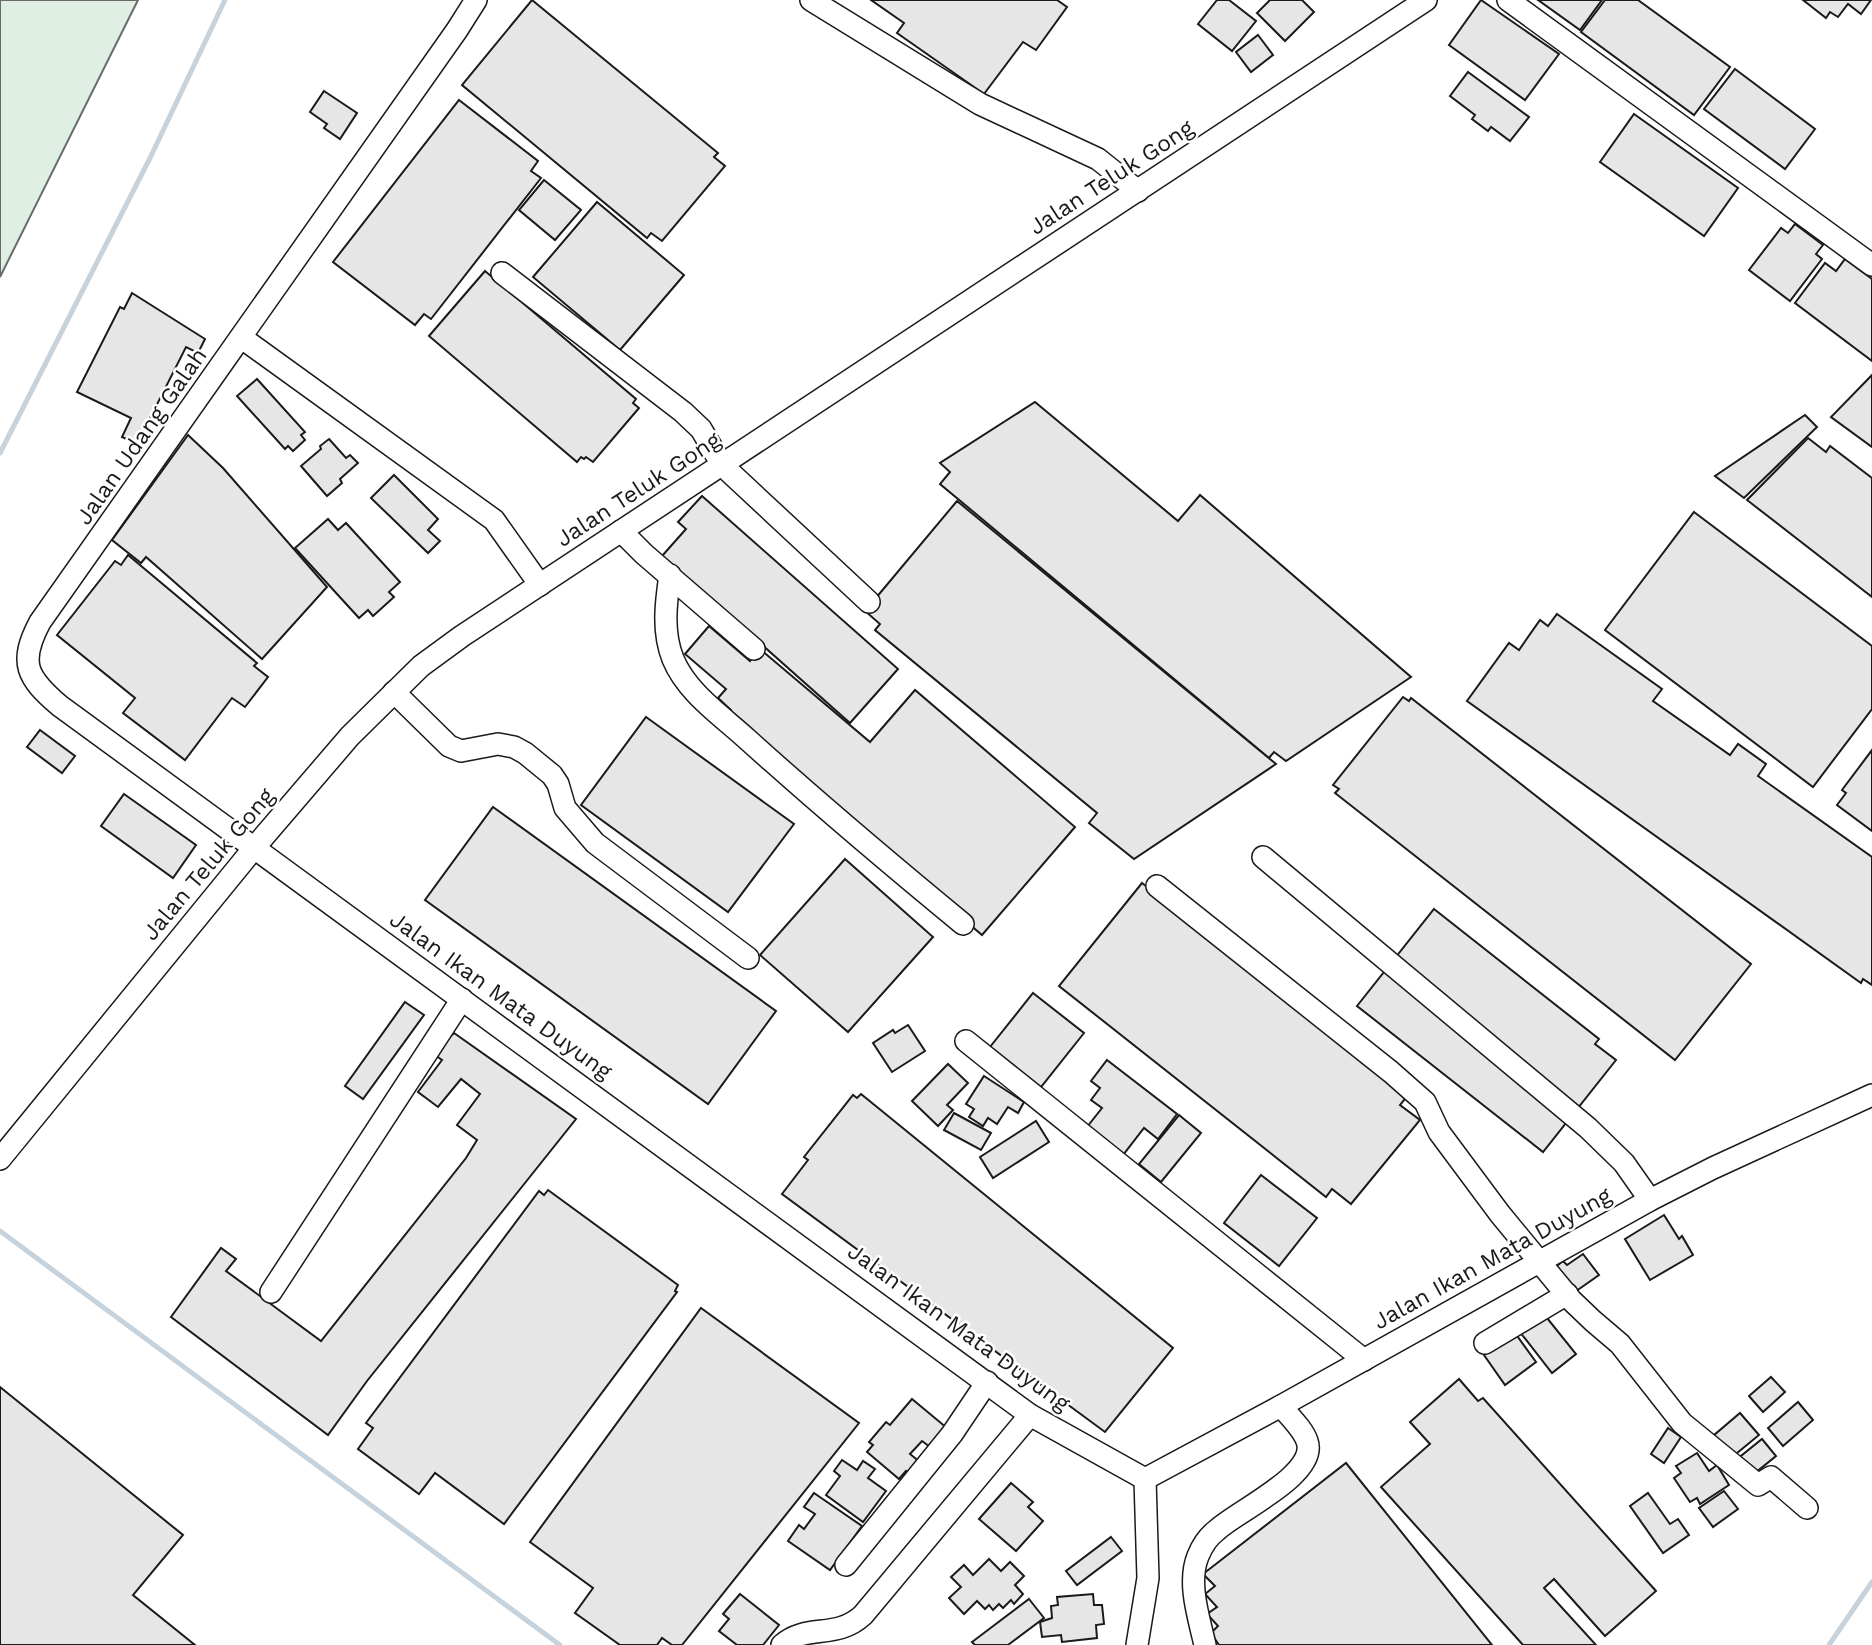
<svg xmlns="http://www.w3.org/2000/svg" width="1872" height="1645" viewBox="0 0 1872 1645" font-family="'Work Sans',sans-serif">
<rect width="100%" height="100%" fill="#fff"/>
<path fill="#e0efe3" stroke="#6a6a6a" stroke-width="2" d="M0,0H138L0,277Z"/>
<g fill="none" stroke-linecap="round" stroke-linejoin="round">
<g stroke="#c6d2dc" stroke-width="5">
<path d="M0,453L150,158L225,0"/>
<path d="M0,1231L560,1645"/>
<path d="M1829,1645L1872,1582"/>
</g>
</g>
<g fill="#e6e6e6" stroke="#1a1a1a" stroke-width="2">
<path d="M532,0L718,153L714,157L725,166L662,241L651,233L647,238L462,85Z"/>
<path d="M871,0H1057L1067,7L1036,50L1023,42L984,94L897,33L904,23Z"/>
<path d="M1217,0H1229L1256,21L1232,51L1198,24Z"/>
<path d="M1270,0H1302L1314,12L1285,41L1257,13Z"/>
<path d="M1481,0L1559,54L1525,100L1449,45Z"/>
<path d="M1538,0H1602L1580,30Z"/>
<path d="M1605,0H1638L1730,67L1694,115L1581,32Z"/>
<path d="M1803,0H1871L1861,14L1848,4L1838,17L1830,12L1826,18Z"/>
<path d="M1258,35L1273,55L1251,72L1236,52Z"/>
<path d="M1735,69L1815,129L1785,169L1704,109Z"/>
<path d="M1468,72L1529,117L1510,141L1491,127L1488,131L1472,119L1475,115L1450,96Z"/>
<path d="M324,91L357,113L340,139L324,128L327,124L310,112Z"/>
<path d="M459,100L538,161L531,171L541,178L431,319L424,314L415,325L333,262Z"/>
<path d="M1634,114L1738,188L1704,236L1600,162Z"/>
<path d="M544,180L581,210L555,240L519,210Z"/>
<path d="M597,202L684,275L620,350L533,277Z"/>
<path d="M1795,224L1823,245L1816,254L1822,259L1790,301L1749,270L1781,228L1788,233Z"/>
<path d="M1845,259L1872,279V361L1795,303L1825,263L1836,271Z"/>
<path d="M485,271L636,399L633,403L639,408L593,462L586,457L584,459L581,457L577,462L429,336Z"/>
<path d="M132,293L205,339L198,353L186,347L137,444L122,437L131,418L77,392L120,307L124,309Z"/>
<path d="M1872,375V447L1831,417Z"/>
<path d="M257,379L305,432L301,435L305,440L293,451L288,446L285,449L237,396Z"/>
<path d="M1035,402L1178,521L1200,495L1411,677L1286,761L1274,752L1269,758L940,484L950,472L940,463Z"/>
<path d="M1805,415L1817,427L1744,498L1715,476Z"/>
<path d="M188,435L223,468L327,587L262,659L146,557L141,563L112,540Z"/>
<path d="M1808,438L1826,452L1830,446L1872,478V597L1747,500Z"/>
<path d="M329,439L346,458L350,455L358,463L340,479L342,483L327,496L301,466L321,449L320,446Z"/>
<path d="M394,475L438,519L428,530L440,541L428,553L371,498Z"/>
<path d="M702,496L898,669L850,723L662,556L686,529L678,522Z"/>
<path d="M957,501L1276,764L1134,859L1089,823L1097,813L875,630L880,624L865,611Z"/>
<path d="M1694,512L1872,646V709L1813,787L1605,630Z"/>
<path d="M328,519L338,530L346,523L400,582L389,592L394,597L373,616L368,610L359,618L295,548Z"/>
<path d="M128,555L257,663L254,666L268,677L245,707L232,698L185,760L123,713L135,698L57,635L115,561L121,565Z"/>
<path d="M1557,614L1662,689L1653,701L1730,755L1738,744L1766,764L1758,776L1872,857V985L1863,979L1861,983L1467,701L1509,643L1519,650L1540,620L1548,626Z"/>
<path d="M709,626L750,661L760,649L870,742L915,690L1075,827L982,935L726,716L731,710L718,698L726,689L685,654Z"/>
<path d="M1403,697L1409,701L1411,698L1751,964L1675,1060L1335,793L1339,789L1333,785Z"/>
<path d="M646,717L794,824L728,912L581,805Z"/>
<path d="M40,730L75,756L62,773L27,747Z"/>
<path d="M1872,750V831L1837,805L1846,793L1842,790Z"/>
<path d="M124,794L196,845L173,878L101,826Z"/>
<path d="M493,807L776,1011L708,1104L425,900Z"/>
<path d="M845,859L933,937L848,1032L760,955Z"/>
<path d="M1142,883L1409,1094L1400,1105L1420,1120L1351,1204L1332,1189L1326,1197L1059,986Z"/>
<path d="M1434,909L1599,1039L1595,1044L1616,1060L1543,1152L1357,1006Z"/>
<path d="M1033,993L1084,1033L1041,1087L990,1047Z"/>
<path d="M405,1002L424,1015L363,1099L345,1086Z"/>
<path d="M908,1025L925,1051L892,1072L873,1043L893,1030L895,1033Z"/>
<path d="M454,1033L576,1119L367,1381L328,1435L171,1317L221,1248L236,1259L226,1271L321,1341L466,1158L477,1140L457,1125L480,1094L461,1079L438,1107L418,1092L442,1060L432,1053Z"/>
<path d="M1107,1060L1177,1114L1158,1139L1144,1128L1123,1155L1087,1127L1102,1108L1091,1100L1100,1088L1091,1081Z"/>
<path d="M948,1064L968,1083L947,1105L953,1110L938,1126L912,1101Z"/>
<path d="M984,1076L1024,1102L1018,1113L1008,1107L997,1124L988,1118L983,1126L969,1117L974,1109L966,1104Z"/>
<path d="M861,1094L1173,1348L1105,1432L782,1194L808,1160L804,1157L853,1095L857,1098Z"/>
<path d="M954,1113L991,1133L981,1150L944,1130Z"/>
<path d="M1179,1115L1201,1133L1161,1182L1139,1164Z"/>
<path d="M1036,1121L1049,1142L993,1178L980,1157Z"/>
<path d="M1261,1175L1317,1218L1279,1266L1224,1223Z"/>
<path d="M548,1190L678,1285L675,1291L677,1292L504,1524L435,1473L419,1494L358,1449L373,1428L366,1423L539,1191L544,1195Z"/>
<path d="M1664,1215L1679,1239L1682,1236L1693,1255L1650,1280L1625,1239Z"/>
<path d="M1583,1254L1599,1275L1572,1294L1553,1269L1563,1261L1567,1265Z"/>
<path d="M701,1308L859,1423L682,1645H672L662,1638L657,1645H620L575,1613L593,1588L530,1542Z"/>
<path d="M1539,1308L1576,1354L1552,1373L1516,1327Z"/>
<path d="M1515,1333L1536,1362L1505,1385L1484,1355Z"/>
<path d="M1771,1377L1785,1392L1763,1412L1749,1396Z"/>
<path d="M1459,1379L1478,1401L1483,1398L1656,1591L1605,1636L1554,1579L1544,1588L1596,1645H1523L1381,1487L1430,1444L1410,1422Z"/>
<path d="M0,1387L183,1535L133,1595L195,1645H0Z"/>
<path d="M912,1399L947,1428L930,1447L922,1441L910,1454L921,1463L911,1475L906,1471L899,1479L867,1452L873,1445L869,1442L886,1422L890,1425Z"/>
<path d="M1798,1402L1813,1420L1783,1446L1768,1428Z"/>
<path d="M1740,1413L1759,1435L1731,1458L1713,1436Z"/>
<path d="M1668,1428L1681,1437L1664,1463L1651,1454Z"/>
<path d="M1762,1439L1776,1456L1750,1477L1736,1460Z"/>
<path d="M1697,1453L1709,1471L1717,1465L1729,1485L1700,1504L1697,1498L1690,1502L1674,1478L1681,1473L1676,1466Z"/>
<path d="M842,1460L857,1470L863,1461L875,1469L868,1478L886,1491L863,1522L826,1495L840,1476L834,1471Z"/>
<path d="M1346,1463L1492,1645H1219L1211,1633L1218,1626L1207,1614L1217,1607L1205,1594L1215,1586L1203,1574Z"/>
<path d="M1011,1483L1033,1502L1028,1507L1043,1521L1016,1551L979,1519Z"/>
<path d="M1724,1491L1738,1509L1713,1527L1699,1508Z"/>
<path d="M814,1493L862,1526L830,1570L788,1541L799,1525L804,1529L815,1514L804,1507Z"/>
<path d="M1648,1493L1670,1524L1678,1519L1689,1535L1663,1553L1630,1506Z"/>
<path d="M1111,1537L1122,1551L1077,1585L1066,1571Z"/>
<path d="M989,1559L1001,1571L1010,1562L1024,1576L1015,1585L1023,1594L1014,1604L1011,1600L1003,1608L999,1604L993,1610L989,1605L985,1609L977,1601L964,1614L949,1598L961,1587L951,1577L964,1565L973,1575Z"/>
<path d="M740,1594L779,1625L763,1645H737L719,1631L729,1619L723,1614Z"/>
<path d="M1093,1594L1094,1605H1102L1104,1624L1096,1625L1097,1638L1062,1642L1061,1635L1042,1637L1040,1622L1052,1618L1051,1606L1058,1605L1057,1597Z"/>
<path d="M1029,1599L1044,1618L1008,1645H975L972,1642Z"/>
</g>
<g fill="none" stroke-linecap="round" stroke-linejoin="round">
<g stroke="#1a1a1a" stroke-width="24">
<g id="minor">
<path d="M476,0L457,30L40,622C18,663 27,678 60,706L1030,1415L1145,1479L1281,1406L1650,1200L1713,1168L1872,1095"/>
<path d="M811,0L980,104L1098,159L1138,191"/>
<path d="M1508,0L1872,265"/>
<path d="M502,273L683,412L701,429L722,465L869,602"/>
<path d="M242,338L494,520L540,585"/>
<path d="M621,531L644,554L754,649"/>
<path d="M670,575C666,602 662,632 673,659C687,693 722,716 748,740C818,803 890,864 963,924"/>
<path d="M394,692L449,746L461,751L498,744L514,747L525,753L552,775L558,784L565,808L595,843L748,958"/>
<path d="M1263,857L1588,1128L1624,1163L1650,1200"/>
<path d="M1157,886L1391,1072L1425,1102L1439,1132L1500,1214L1571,1300L1593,1321L1620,1344L1682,1423L1758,1485L1771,1477L1807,1508"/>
<path d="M966,1041L1364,1360"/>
<path d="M0,1159L254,848L350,736L421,666L462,636L1426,0"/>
<path d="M271,1292L462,999"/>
<path d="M1485,1343L1567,1294"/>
<path d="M846,1565L952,1434L987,1382"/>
<path d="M782,1645C807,1623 836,1640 863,1615L1030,1415"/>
<path d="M1137,1645L1148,1578L1145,1479"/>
<path d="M1205,1645C1199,1618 1187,1583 1198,1556C1202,1546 1209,1536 1217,1530C1237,1511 1319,1474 1307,1441C1303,1429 1289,1416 1281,1406"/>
</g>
</g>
<use href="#minor" stroke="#fff" stroke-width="21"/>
</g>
<g text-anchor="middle" stroke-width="5" stroke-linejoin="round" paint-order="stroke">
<g font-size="23" fill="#1a1a1a" stroke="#fff">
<text transform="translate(1111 177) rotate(-33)" y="8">Jalan Teluk Gong</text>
<text transform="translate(141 436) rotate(-55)" y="8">Jalan Udang Galah</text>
<text transform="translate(638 489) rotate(-33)" y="8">Jalan Teluk Gong</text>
<text transform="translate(208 864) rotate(-50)" y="8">Jalan Teluk Gong</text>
<text transform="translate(501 995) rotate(36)" y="8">Jalan Ikan Mata Duyung</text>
<text transform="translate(1492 1258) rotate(-29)" y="8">Jalan Ikan Mata Duyung</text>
<text transform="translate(959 1327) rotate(36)" y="8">Jalan Ikan Mata Duyung</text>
</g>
</g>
</svg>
